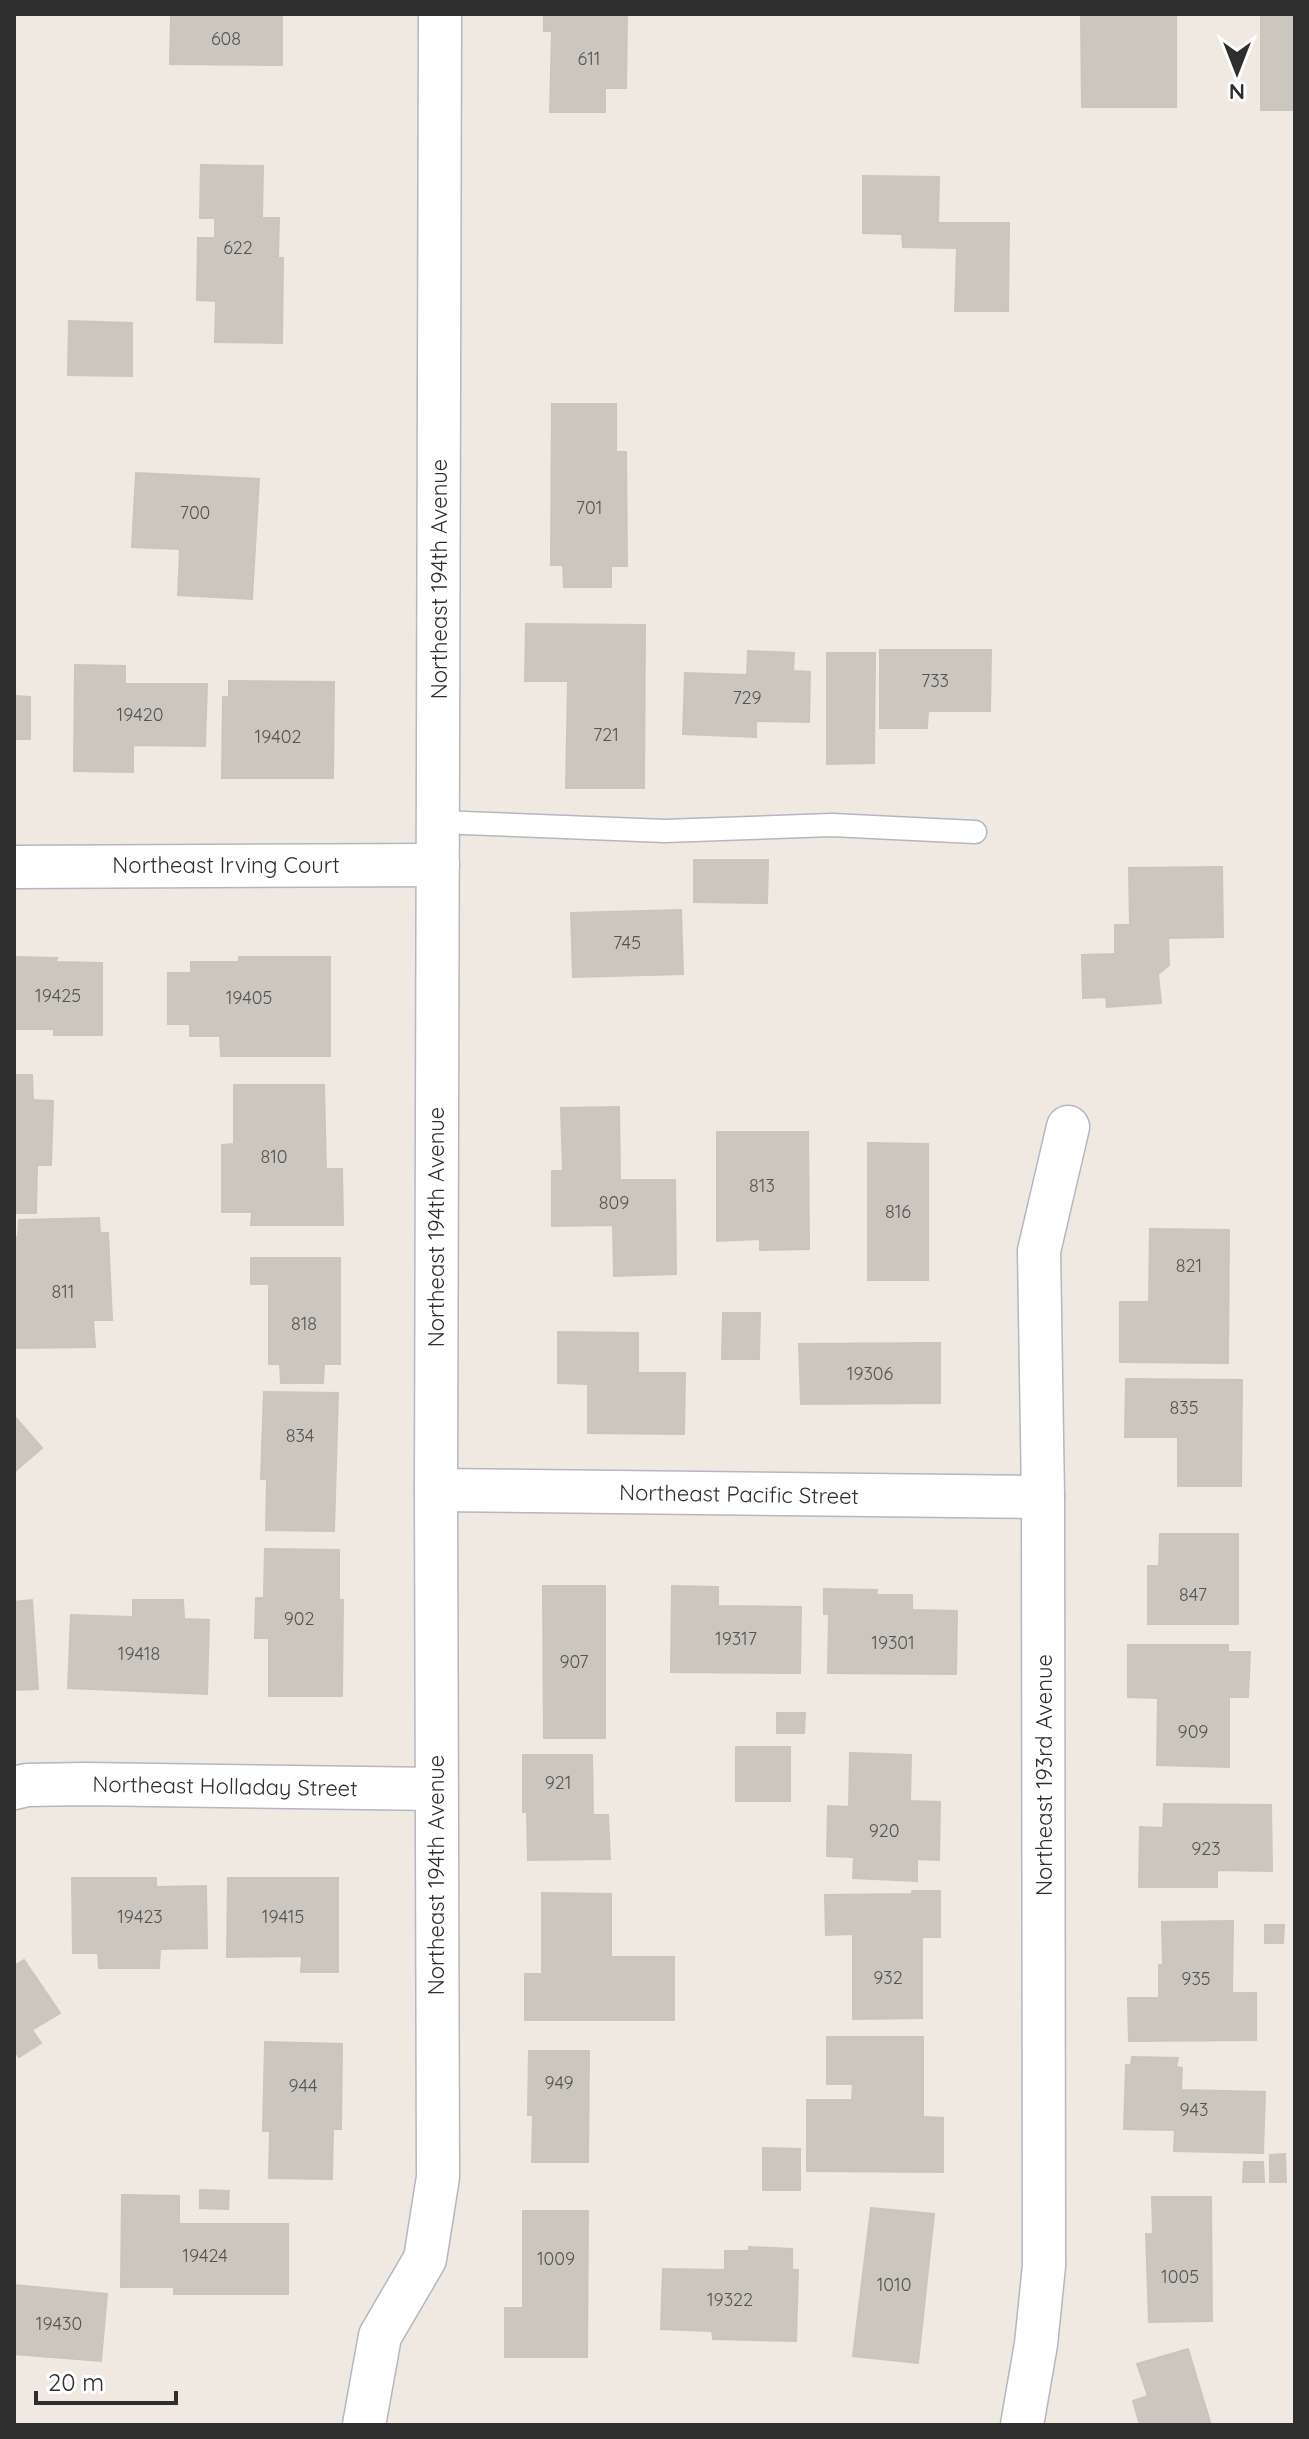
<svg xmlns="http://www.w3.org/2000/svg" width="1309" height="2439" viewBox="0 0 1309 2439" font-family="Quicksand,sans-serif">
<rect width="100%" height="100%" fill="#efe9e1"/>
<g fill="#cbc7bf" stroke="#cbc5ba" stroke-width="2">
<path d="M171,14H282V65L170,64Z"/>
<path d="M544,14H627L626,88H605V112H550L552,31H544Z"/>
<path d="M1081,14H1176V107H1082Z"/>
<rect x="1261" y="14" width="34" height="96"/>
<path d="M201,165L263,166L262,218H279L278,258H283L282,343L215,342L216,301L197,300L198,238H215V218H200Z"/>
<path d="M863,176L939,177L938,223H1009L1008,311H955L957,248L903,247L902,234L863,233Z"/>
<path d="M69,321L132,323V376L68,375Z"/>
<path d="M552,404H616V452H626L627,566H611V587H564L563,565H551Z"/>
<path d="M136,473L259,479L252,599L178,595L180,549L132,547Z"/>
<path d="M526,624L645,625L644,788H566L568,681H525Z"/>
<path d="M880,650H991L990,711H928L927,728H880Z"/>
<path d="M748,651L794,653L793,671L810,672L809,722L756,721V737L683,734L685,673L747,675Z"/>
<path d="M827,653H875L874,763L827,764Z"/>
<path d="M75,665L125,666V684H207L205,746L133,745V772L74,771Z"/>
<path d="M229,681L334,682L333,778H222L223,697H229Z"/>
<path d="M14,696L30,697V739H14Z"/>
<path d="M694,860H768L767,903L694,902Z"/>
<path d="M1222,867L1223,937L1168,938L1169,965L1158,974L1161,1003L1107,1007L1106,997L1083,998L1082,955L1115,954V925H1130L1129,868Z"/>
<path d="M681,910L683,974L573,977L571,913Z"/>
<path d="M14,957L57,958L56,962L102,963V1035H54V1029H14Z"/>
<path d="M239,957H330V1056H221L220,1036H190V1024H168V973H191V962H239Z"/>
<path d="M14,1075H32L33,1100L53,1101L51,1165H37L36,1213H14Z"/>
<path d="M234,1085H324L326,1169H342L343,1225H251L252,1212H222V1145L234,1144Z"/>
<path d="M619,1107L620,1180H675L676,1274L614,1276L613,1225L552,1226V1171H563L561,1108Z"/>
<path d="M717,1132H808L809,1249L760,1250V1239L717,1241Z"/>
<path d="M868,1143L928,1144V1280H868Z"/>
<path d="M99,1218L100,1233H108L112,1320H93L95,1347L14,1348V1238L18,1237L19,1220Z"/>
<path d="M1150,1229L1229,1230L1228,1363L1120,1362V1302H1149Z"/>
<path d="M251,1258H340V1364H324L323,1383H281L280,1364H269V1284H251Z"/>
<path d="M723,1313H760L759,1359H722Z"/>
<path d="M558,1332L638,1333V1373H685L684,1434L588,1433V1384L558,1383Z"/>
<path d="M940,1343V1403L801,1404L799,1344Z"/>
<path d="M1126,1379L1242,1380L1241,1486H1178V1437H1125Z"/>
<path d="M264,1392L338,1393L334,1531L266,1530L267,1479H261Z"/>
<path d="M14,1416L42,1448L14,1472Z"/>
<path d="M1160,1534H1238V1624H1148V1566H1159Z"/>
<path d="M265,1549L339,1550V1600H343L342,1696H269V1638H255L256,1598H264Z"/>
<path d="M543,1586H605V1738H544Z"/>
<path d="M672,1586L718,1587V1606L801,1607L800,1673L671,1672Z"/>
<path d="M824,1589L877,1590L876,1595H912V1610L957,1611L956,1674L828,1673L829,1614H824Z"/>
<path d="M32,1600L38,1689L14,1690V1602Z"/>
<path d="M133,1600H183L184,1619L209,1620L207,1694L68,1688L71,1615L133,1617Z"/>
<path d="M1128,1645H1228V1652H1250L1248,1697H1229V1767L1157,1765L1158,1698L1128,1697Z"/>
<path d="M777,1713H805L804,1733H777Z"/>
<rect x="736" y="1747" width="54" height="54"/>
<path d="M850,1753L911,1755L910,1801L940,1802L939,1860L917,1859V1881L853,1878L854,1857L827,1856L828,1806L849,1807Z"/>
<path d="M523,1755H592L593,1815H608L610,1859L528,1860L527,1812H523Z"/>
<path d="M1164,1804L1271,1805L1272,1871L1217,1870V1887H1139L1140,1827L1163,1828Z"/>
<path d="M72,1878H156V1887L206,1886L207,1948L160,1949L159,1968H99L98,1953H73Z"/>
<path d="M228,1878H338V1972H301L302,1956L227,1957Z"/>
<path d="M912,1891H940V1937H922V2018L853,2019V1934L826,1935L825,1895L912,1894Z"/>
<path d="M542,1893L611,1894V1957H674V2020H525V1974H542Z"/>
<path d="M1233,1921L1232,1993H1256V2040L1129,2041L1128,1998H1159V1965H1163L1162,1922Z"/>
<path d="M1265,1925H1284L1283,1943H1265Z"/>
<path d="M24,1960L60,2013L32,2030L41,2043L19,2057L14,2049V1966Z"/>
<path d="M827,2037H923V2117L943,2118V2172L807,2171V2100H852L853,2084H827Z"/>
<path d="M265,2042L342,2044L341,2129H333L332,2179L269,2178L270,2131H263Z"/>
<path d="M529,2051H589L588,2162H532L533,2115H528Z"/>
<path d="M1132,2057L1178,2058L1176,2067L1182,2068L1181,2090L1265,2092L1263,2153L1174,2151L1175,2130L1124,2129L1126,2065H1131Z"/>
<path d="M763,2148L800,2149V2190H763Z"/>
<path d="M1285,2154L1286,2182H1270V2155Z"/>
<path d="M1244,2162H1263L1264,2182H1243Z"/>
<path d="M200,2190L229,2191L228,2209L200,2208Z"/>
<path d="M122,2195L179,2196V2224H288V2294H174V2287H121Z"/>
<path d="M1152,2197H1211L1212,2321L1149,2322L1146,2234H1153Z"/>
<path d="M871,2208L934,2214L918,2363L853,2356Z"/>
<path d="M523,2211H588L587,2357H505V2308H523Z"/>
<path d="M749,2247L792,2249V2270H798L796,2341L713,2339L712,2331L661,2329L663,2269L725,2270V2251H749Z"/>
<path d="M14,2285L107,2294L101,2361L14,2354Z"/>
<path d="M1188,2349L1211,2425H1140L1133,2401L1148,2396L1137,2364Z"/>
</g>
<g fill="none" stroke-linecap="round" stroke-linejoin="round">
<g stroke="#b4b7c1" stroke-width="25">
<path id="lane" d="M438,822L665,831L832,825L975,832"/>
</g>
<g stroke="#b4b7c1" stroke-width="45">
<g id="street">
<path d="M14,867L438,865"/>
<path d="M436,1490L1043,1497"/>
<path d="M14,1788L27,1785L85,1784L436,1789"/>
<path d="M364,2425L380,2336L425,2259L438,2177L436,1490L440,14"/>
<path d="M1022,2425L1036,2344L1044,2266L1043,1497L1039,1251L1068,1127"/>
</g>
</g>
<use href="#lane" stroke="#fff" stroke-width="22"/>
<use href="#street" stroke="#fff" stroke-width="42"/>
</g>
<g text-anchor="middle" stroke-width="8" stroke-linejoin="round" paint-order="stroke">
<g font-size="18" fill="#555452">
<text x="226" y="45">608</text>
<text x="589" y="65">611</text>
<text x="238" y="254">622</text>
<text x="589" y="514">701</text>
<text x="195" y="519">700</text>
<text x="935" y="687">733</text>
<text x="747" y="704">729</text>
<text x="140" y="721">19420</text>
<text x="606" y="741">721</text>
<text x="278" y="743">19402</text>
<text x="627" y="949">745</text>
<text x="58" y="1002">19425</text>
<text x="249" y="1004">19405</text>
<text x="274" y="1163">810</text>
<text x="762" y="1192">813</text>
<text x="614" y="1209">809</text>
<text x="898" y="1218">816</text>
<text x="1189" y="1272">821</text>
<text x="63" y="1298">811</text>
<text x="304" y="1330">818</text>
<text x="870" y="1380">19306</text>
<text x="1184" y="1414">835</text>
<text x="300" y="1442">834</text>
<text x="1193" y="1601">847</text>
<text x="299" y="1625">902</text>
<text x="736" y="1645">19317</text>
<text x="893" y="1649">19301</text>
<text x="139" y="1660">19418</text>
<text x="574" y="1668">907</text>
<text x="1193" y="1738">909</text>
<text x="558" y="1789">921</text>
<text x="884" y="1837">920</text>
<text x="1206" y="1855">923</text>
<text x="140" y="1923">19423</text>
<text x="283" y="1923">19415</text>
<text x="888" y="1984">932</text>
<text x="1196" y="1985">935</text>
<text x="559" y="2089">949</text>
<text x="303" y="2092">944</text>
<text x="1194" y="2116">943</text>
<text x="205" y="2262">19424</text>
<text x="556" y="2265">1009</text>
<text x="1180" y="2283">1005</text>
<text x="894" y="2291">1010</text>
<text x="730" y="2306">19322</text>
<text x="59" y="2330">19430</text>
</g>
<g font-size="22" fill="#2e2e2e" stroke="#fff">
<text transform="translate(439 579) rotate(-90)" y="8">Northeast 194th Avenue</text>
<text x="226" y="873">Northeast Irving Court</text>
<text transform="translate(436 1227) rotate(-90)" y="8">Northeast 194th Avenue</text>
<text transform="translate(739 1494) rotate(1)" y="8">Northeast Pacific Street</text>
<text transform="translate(1044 1775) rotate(-90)" y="8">Northeast 193rd Avenue</text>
<text transform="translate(225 1786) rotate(1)" y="8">Northeast Holladay Street</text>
<text transform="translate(436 1875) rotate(-90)" y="8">Northeast 194th Avenue</text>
</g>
</g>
<rect width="1309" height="2439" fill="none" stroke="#2e2e2e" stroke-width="32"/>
<g transform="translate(1237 72) rotate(180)" stroke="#ffffff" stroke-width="6" paint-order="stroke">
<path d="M0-6L14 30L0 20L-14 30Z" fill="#2e2e2e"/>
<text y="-12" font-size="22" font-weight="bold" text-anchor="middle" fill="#2e2e2e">N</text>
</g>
<path d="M36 2391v12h140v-12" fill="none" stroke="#2e2e2e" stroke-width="4"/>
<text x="48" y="2391" font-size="24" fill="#2e2e2e" stroke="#ffffff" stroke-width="6" paint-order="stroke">20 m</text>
</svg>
